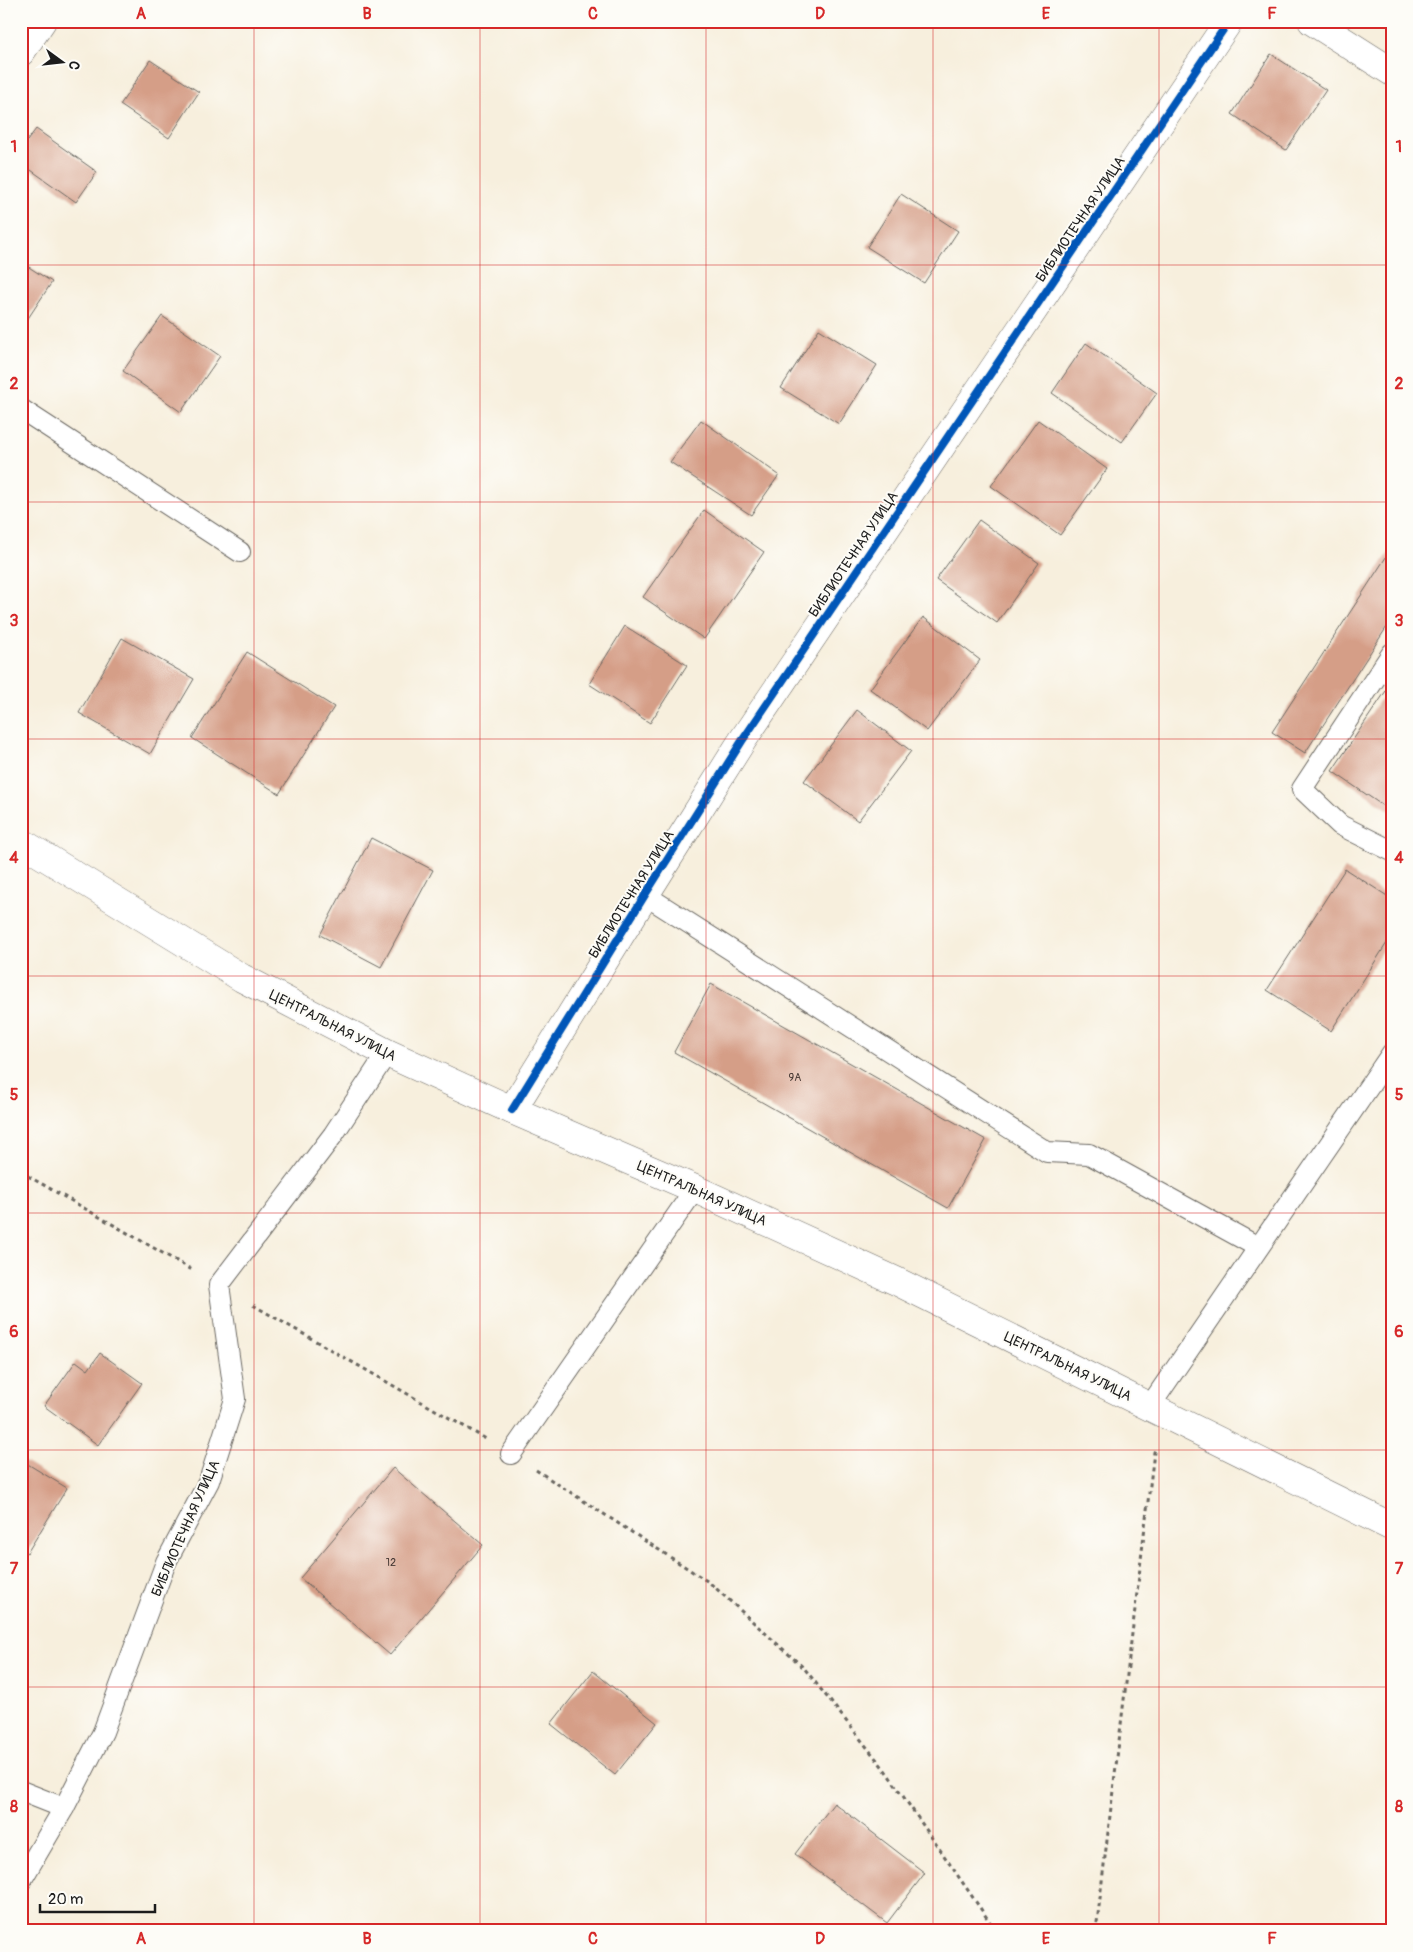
<svg xmlns="http://www.w3.org/2000/svg" width="1413" height="1952" viewBox="0 0 1413 1952" font-family="Pangolin,sans-serif">
<rect width="100%" height="100%" fill="#fdfcf7"/>
<filter id="ink" filterUnits="userSpaceOnUse"><feTurbulence type="fractalNoise" baseFrequency=".02" numOctaves="2"/><feDisplacementMap in="SourceGraphic" scale="10" xChannelSelector="R" yChannelSelector="G"/><feConvolveMatrix kernelMatrix="1 2 1 2 8 2 1 2 1" color-interpolation-filters="sRGB"/></filter>
<filter id="wash" filterUnits="userSpaceOnUse"><feTurbulence type="fractalNoise" baseFrequency=".0096" numOctaves="4" result="noise"/><feDisplacementMap in="SourceGraphic" scale="20" xChannelSelector="R" yChannelSelector="G"/><feGaussianBlur stdDeviation="1.12" result="paint"/><feColorMatrix in="noise" values="0 0 0 0 0 0 0 0 0 0 0 0 0 0 0 0 0 1.4 0 .05"/><feComposite in="paint" operator="in"/></filter>
<g filter="url(#wash)">
<rect width="100%" height="100%" fill="#f7efdd"/>
<g id="blocks">
<g fill="#d59e87">
<path d="M1271,54L1326,90L1286,150L1232,114Z"/>
<path d="M150,60L199,92L169,138L120,105Z"/>
<path d="M36,129L97,172L76,202L21,163V149Z"/>
<path d="M901,194L958,231L924,283L867,247Z"/>
<path d="M21,262L52,282L21,329Z"/>
<path d="M162,316L220,356L181,412L123,371Z"/>
<path d="M819,329L877,365L839,424L781,388Z"/>
<path d="M1086,343L1157,393L1122,442L1052,393Z"/>
<path d="M701,420L779,475L751,515L670,462Z"/>
<path d="M1038,420L1107,469L1060,535L991,486Z"/>
<path d="M704,510L764,552L704,639L643,597Z"/>
<path d="M979,520L1039,563L997,623L936,580Z"/>
<path d="M1392,548V619L1305,753L1272,732Z"/>
<path d="M923,617L980,660L927,731L870,689Z"/>
<path d="M625,626L687,665L650,723L589,684Z"/>
<path d="M122,638L194,679L150,754L79,713Z"/>
<path d="M247,652L334,707L279,794L192,738Z"/>
<path d="M1392,682V812L1332,771Z"/>
<path d="M857,710L911,751L858,821L804,781Z"/>
<path d="M371,838L433,870L381,967L320,935Z"/>
<path d="M1345,869L1392,899V935L1331,1031L1267,990Z"/>
<path d="M711,984L986,1140L948,1208L674,1052Z"/>
<path d="M100,1353L142,1383L98,1445L44,1406L76,1361L88,1370Z"/>
<path d="M21,1460L67,1488L27,1553L21,1549Z"/>
<path d="M393,1468L483,1545L390,1655L300,1578Z"/>
<path d="M593,1671L657,1723L615,1775L551,1724Z"/>
<path d="M834,1803L925,1873L887,1923L795,1854Z"/>
</g>
</g>
</g>
<g filter="url(#ink)">
<use href="#blocks" fill-opacity="0" stroke="#696660" stroke-width="1"/>
<g fill="none" stroke-linecap="round" stroke-linejoin="round">
<g stroke="#696660" stroke-width="22">
<g id="lane">
<path d="M21,409L240,552"/>
<path d="M1392,653L1302,789L1340,825L1392,851"/>
<path d="M645,895L1047,1152L1089,1154L1258,1247"/>
<path d="M1150,1406L1392,1053"/>
<path d="M511,1454L695,1189"/>
<path d="M21,1791L64,1808"/>
<path d="M21,1881L64,1808L103,1732L166,1562L209,1481L235,1399L219,1285L333,1135L387,1053"/>
</g>
</g>
<g stroke="#696660" stroke-width="29">
<g id="street">
<path d="M1312,21L1392,72"/>
<path d="M21,52L42,21"/>
<path d="M512,1110L645,895L742,741L1229,21"/>
</g>
</g>
<g stroke="#696660" stroke-width="29">
<path id="secondary" d="M21,842L242,978L387,1053L512,1110L695,1189L896,1281L1392,1527"/>
</g>
<g stroke="#696660" stroke-width="3" stroke-dasharray="4 4" stroke-linecap="butt">
<path d="M21,1172L194,1271"/>
<path d="M253,1305L486,1439"/>
<path d="M536,1470L710,1583L804,1668L885,1770L996,1931"/>
<path d="M1096,1931L1154,1452L1156,1447"/>
</g>
<use href="#lane" stroke="#fff" stroke-width="20"/>
<use href="#street" stroke="#fff" stroke-width="28"/>
<use href="#secondary" stroke="#fff" stroke-width="28"/>
<g stroke="#fdfcf7" stroke-width="11">
<path id="cycleway" d="M512,1110L645,895L742,741L1229,21"/>
</g>
<use href="#cycleway" stroke="#0057b8" stroke-width="8"/>
</g>
</g>
<path fill="none" stroke="#d62828" stroke-width="1" stroke-opacity="0.55" d="M254,21V1931M480,21V1931M706,21V1931M933,21V1931M1159,21V1931M21,265H1392M21,502H1392M21,739H1392M21,976H1392M21,1213H1392M21,1450H1392M21,1687H1392"/>
<g text-anchor="middle" stroke-width="4" stroke-linejoin="round" paint-order="stroke">
<g font-size="11" fill="#4a3c37">
<text x="795" y="1081">9А</text>
<text x="391" y="1566">12</text>
</g>
<g font-size="14" fill="#1c1c1c" stroke="#fdfcf7">
<text transform="translate(1080 219) rotate(-56)" y="5">БИБЛИОТЕЧНАЯ УЛИЦА</text>
<text transform="translate(853 554) rotate(-56)" y="5">БИБЛИОТЕЧНАЯ УЛИЦА</text>
<text transform="translate(631 894) rotate(-58)" y="5">БИБЛИОТЕЧНАЯ УЛИЦА</text>
<text transform="translate(333 1025) rotate(27)" y="5">ЦЕНТРАЛЬНАЯ УЛИЦА</text>
<text transform="translate(702 1193) rotate(24)" y="5">ЦЕНТРАЛЬНАЯ УЛИЦА</text>
<text transform="translate(1068 1366) rotate(26)" y="5">ЦЕНТРАЛЬНАЯ УЛИЦА</text>
<text transform="translate(185 1528) rotate(-66)" y="5">БИБЛИОТЕЧНАЯ УЛИЦА</text>
</g>
</g>
<rect width="1413" height="1952" fill="none" stroke="#fdfcf7" stroke-width="55"/>
<g transform="translate(62 62) rotate(105)" stroke="#fdfcf7" stroke-width="4" paint-order="stroke">
<path d="M0-4L9 19L0 12L-9 19Z" fill="#1c1c1c"/>
<text y="-8" font-size="14" font-weight="bold" text-anchor="middle" fill="#1c1c1c">С</text>
</g>
<path d="M40 1904v8h115v-8" fill="none" stroke="#1c1c1c" stroke-width="2.5"/>
<text x="48" y="1904" font-size="15" fill="#1c1c1c" stroke="#fdfcf7" stroke-width="4" paint-order="stroke">20 m</text>
<rect x="28" y="28" width="1358" height="1896" fill="none" stroke="#d62828" stroke-width="2"/>
<g font-size="16" text-anchor="middle" font-weight="bold" fill="#d62828">
<text x="141" y="19">A</text>
<text x="367" y="19">B</text>
<text x="593" y="19">C</text>
<text x="820" y="19">D</text>
<text x="1046" y="19">E</text>
<text x="1272" y="19">F</text>
<text x="14" y="152">1</text>
<text x="1399" y="152">1</text>
<text x="14" y="389">2</text>
<text x="1399" y="389">2</text>
<text x="14" y="626">3</text>
<text x="1399" y="626">3</text>
<text x="14" y="863">4</text>
<text x="1399" y="863">4</text>
<text x="14" y="1100">5</text>
<text x="1399" y="1100">5</text>
<text x="14" y="1337">6</text>
<text x="1399" y="1337">6</text>
<text x="14" y="1574">7</text>
<text x="1399" y="1574">7</text>
<text x="14" y="1812">8</text>
<text x="1399" y="1812">8</text>
<text x="141" y="1944">A</text>
<text x="367" y="1944">B</text>
<text x="593" y="1944">C</text>
<text x="820" y="1944">D</text>
<text x="1046" y="1944">E</text>
<text x="1272" y="1944">F</text>
</g>
</svg>
